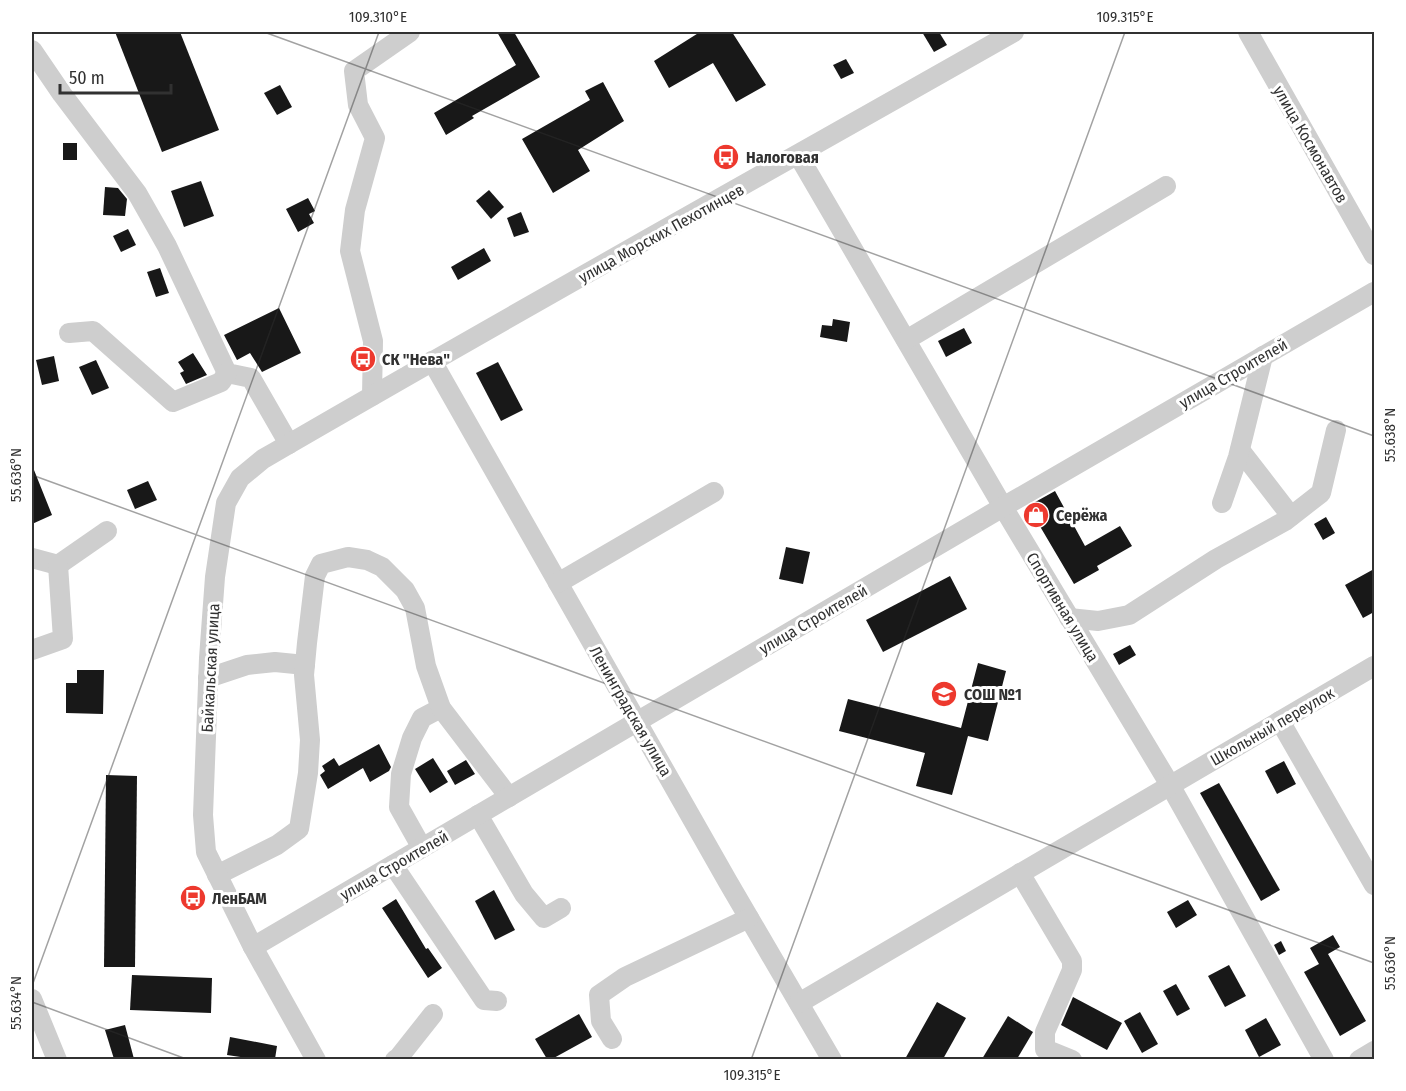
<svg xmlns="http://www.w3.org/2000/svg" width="1406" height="1091" viewBox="0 0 1406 1091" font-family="'Fira Sans Condensed',sans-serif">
<rect width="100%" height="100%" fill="#fff"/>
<g fill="#181818">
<path d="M115,32H180L219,130L162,152Z"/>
<path d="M497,32H514L540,77L472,116L474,118L446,135L434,113L516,65Z"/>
<path d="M700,32H732L766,85L736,102L713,63L669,88L654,61Z"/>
<path d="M922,32H939L947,45L934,52Z"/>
<path d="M846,59L854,73L841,79L833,65Z"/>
<path d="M603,82L624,121L578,150L590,171L553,193L522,139L590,100L585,91Z"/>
<path d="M280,85L292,107L277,115L264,93Z"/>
<rect x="63" y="143" width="14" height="17"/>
<path d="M201,181L214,216L184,227L171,191Z"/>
<path d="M105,187L118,188L127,199L125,216L103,215Z"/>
<path d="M489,190L504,207L491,219L476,201Z"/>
<path d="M308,198L315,211L309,214L314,223L298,232L286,209Z"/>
<path d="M521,212L529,232L514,237L507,218Z"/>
<path d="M128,229L136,245L121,252L113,236Z"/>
<path d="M484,248L491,261L458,280L451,267Z"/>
<path d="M160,268L169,293L156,297L147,272Z"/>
<path d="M279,308L301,353L262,372L250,353L237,360L224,335Z"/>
<path d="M833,319L850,322L847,342L820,337L822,325L832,326Z"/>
<path d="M964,328L972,343L946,357L938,341Z"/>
<path d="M193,353L207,375L186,384L180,373L184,371L178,362Z"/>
<path d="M54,356L59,381L42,385L36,360Z"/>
<path d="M96,360L109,388L92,395L79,367Z"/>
<path d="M498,362L523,410L501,421L476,373Z"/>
<path d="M32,465L52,515L32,524Z"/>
<path d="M148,481L157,500L135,509L127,490Z"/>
<path d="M1055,491L1085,546L1120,526L1132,546L1097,566L1099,570L1074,584L1028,506Z"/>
<path d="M1326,517L1335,533L1323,540L1314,524Z"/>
<path d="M786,547L810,552L803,584L779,579Z"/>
<path d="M1374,569V612L1363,618L1345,585Z"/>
<path d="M950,576L967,609L883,652L866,620Z"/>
<path d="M1130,645L1136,655L1119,665L1113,654Z"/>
<path d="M978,663L1006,671L988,741L968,736L952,795L916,786L925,753L839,731L848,699L961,728Z"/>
<path d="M77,670H104L103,714L66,713V683H77Z"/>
<path d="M379,744L391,767L389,771L370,782L363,768L328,789L320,775L325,771L322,766L334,758L339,766Z"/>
<path d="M433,758L448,782L430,793L415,769Z"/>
<path d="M466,760L475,774L455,785L447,771Z"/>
<path d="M1284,761L1296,784L1277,794L1265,771Z"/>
<path d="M106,775L137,776L135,967H104Z"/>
<path d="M1219,783L1280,890L1261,901L1200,793Z"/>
<path d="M494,890L515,930L495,940L475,901Z"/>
<path d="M396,899L426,949L428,948L442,968L428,978L382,908Z"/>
<path d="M1188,900L1197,915L1176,928L1167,912Z"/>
<path d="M1333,935L1340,947L1328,954L1366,1021L1340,1036L1304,972L1319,964L1310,948Z"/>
<path d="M1281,941L1286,951L1279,955L1274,945Z"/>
<path d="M1229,965L1246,996L1225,1007L1208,976Z"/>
<path d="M132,975L212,978L211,1013L130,1010Z"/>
<path d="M1176,984L1190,1009L1177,1016L1163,991Z"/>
<path d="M1073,997L1122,1023L1107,1050L1061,1025Z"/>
<path d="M937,1002L966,1018L943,1059H905Z"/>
<path d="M1140,1012L1158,1044L1142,1053L1124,1021Z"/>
<path d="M579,1014L592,1037L552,1059H547L535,1039Z"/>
<path d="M1008,1016L1033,1032L1017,1059H982Z"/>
<path d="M1266,1018L1281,1045L1259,1057L1245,1030Z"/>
<path d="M125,1025L134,1059H114L105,1030Z"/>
<path d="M230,1037L277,1046L275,1059H254L227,1055Z"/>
</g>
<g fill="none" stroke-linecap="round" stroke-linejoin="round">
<g stroke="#cecece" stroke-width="20">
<path d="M1248,32L1374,255"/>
<path d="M32,50L62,94L137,193L167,246L227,373L251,378L289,444"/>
<path d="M798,155L1003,507L1170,785L1324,1060"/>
<path d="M69,333L93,331L173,402L221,382L227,373"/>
<path d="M906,340L1166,186"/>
<path d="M432,361L728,882L832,1060"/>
<path d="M372,396L373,341L350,251L355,210L375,138L358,105L354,71L410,32"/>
<path d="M1240,450L1291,516"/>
<path d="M1222,503L1238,457L1263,356"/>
<path d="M32,558L58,565L107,531"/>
<path d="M558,583L714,492"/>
<path d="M1069,618L1098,621L1129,615L1216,559L1285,521L1321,493L1336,430"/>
<path d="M32,650L63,639L58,565"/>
<path d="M208,678L247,665L275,662L305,665"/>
<path d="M1280,721L1374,885"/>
<path d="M478,815L524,894L544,918L561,908"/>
<path d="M422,848L399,807L401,774L412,738L422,718L441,708"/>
<path d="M393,865L484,1000L497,1001"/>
<path d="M1020,873L1072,961V970L1045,1032V1049L1072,1060"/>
<path d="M217,875L277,845L299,829L308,773L310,740L304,675L307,643L315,576L321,564L348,557L367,560L382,567L405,590L415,608L426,666L441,708L509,797"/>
<path d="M253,947L1003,507L1374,292"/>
<path d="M32,999L57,1060"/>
<path d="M799,1003L1374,666"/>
<path d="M612,1039L601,1021L599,995L625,977L749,918"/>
<path d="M316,1060L253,947L206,852L203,815L209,658L215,577L226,503L240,478L263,459C512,314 764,174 1014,32"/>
<path d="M395,1060L399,1057L433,1014"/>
<path d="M1359,1060L1374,1051"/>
</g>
</g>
<path fill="none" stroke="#313131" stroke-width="1.5" stroke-opacity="0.45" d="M264,32L1374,436M32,475L1374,963M32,986L379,32M32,1002L189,1060M751,1060L1125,32"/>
<defs>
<g id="bus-disc" transform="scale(1.35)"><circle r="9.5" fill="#ed392e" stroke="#fff"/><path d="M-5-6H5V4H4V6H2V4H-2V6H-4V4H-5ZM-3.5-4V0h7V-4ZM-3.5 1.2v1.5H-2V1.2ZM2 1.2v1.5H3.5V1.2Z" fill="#fff"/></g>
<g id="shop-disc" transform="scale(1.35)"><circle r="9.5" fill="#ed392e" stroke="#fff"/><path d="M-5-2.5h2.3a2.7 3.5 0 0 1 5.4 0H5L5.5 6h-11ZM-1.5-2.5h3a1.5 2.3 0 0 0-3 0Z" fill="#fff"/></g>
<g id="school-disc" transform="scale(1.35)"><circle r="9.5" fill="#ed392e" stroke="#fff"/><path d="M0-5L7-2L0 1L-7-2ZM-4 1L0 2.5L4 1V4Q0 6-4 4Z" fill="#fff"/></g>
</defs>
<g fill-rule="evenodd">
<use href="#bus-disc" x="726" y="157"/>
<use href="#bus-disc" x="363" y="359"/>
<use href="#shop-disc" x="1036" y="515"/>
<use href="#school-disc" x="944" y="694"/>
<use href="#bus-disc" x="193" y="898"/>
</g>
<g text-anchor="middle" stroke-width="6" stroke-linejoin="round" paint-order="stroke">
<g font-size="16" fill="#313131" stroke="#fff">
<text transform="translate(1311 144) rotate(60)" y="6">улица Космонавтов</text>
<text transform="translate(661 233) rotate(-29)" y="6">улица Морских Пехотинцев</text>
<text transform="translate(1233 373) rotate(-30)" y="6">улица Строителей</text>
<text transform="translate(1063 607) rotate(59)" y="6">Спортивная улица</text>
<text transform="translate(813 619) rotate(-30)" y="6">улица Строителей</text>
<text transform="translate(210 668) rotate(-87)" y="6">Байкальская улица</text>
<text transform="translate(631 711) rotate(60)" y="6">Ленинградская улица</text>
<text transform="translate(1272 726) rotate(-30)" y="6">Школьный переулок</text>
<text transform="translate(394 865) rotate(-30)" y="6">улица Строителей</text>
</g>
<g font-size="16" font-weight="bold" fill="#313131" stroke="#fff" text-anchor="start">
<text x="746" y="163">Налоговая</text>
<text x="382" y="365">СК "Нева"</text>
<text x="1056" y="521">Серёжа</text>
<text x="964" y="700">СОШ №1</text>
<text x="212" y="904">ЛенБАМ</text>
</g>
</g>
<rect width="1406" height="1091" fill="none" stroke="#ffffff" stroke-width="66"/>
<path d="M60 84v9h111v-9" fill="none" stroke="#313131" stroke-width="3"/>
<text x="69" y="84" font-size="18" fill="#313131" stroke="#ffffff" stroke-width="4.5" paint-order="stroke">50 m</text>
<rect x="33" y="33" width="1340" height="1025" fill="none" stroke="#313131" stroke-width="2"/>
<g font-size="15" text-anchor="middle" fill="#313131">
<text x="378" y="22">109.310°E</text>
<text x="1125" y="22">109.315°E</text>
<text transform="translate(1390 435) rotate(-90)" y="5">55.638°N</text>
<text transform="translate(16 475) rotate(-90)" y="5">55.636°N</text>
<text transform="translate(1390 963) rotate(-90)" y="5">55.636°N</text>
<text transform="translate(16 1003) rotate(-90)" y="5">55.634°N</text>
<text x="752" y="1080">109.315°E</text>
</g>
</svg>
